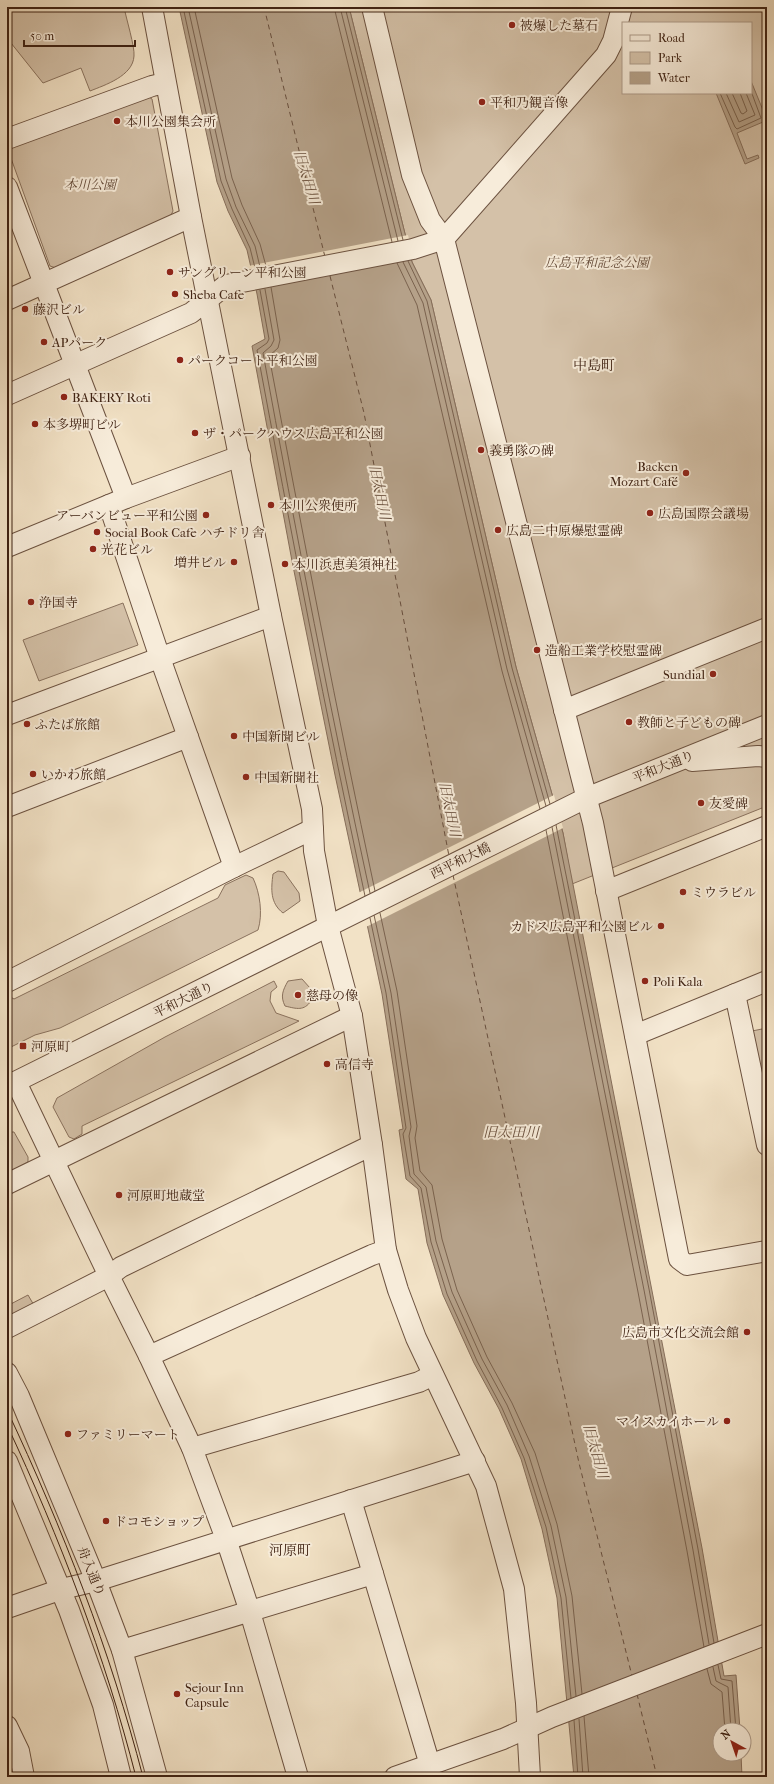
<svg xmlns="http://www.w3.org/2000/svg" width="774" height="1784" viewBox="0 0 774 1784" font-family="'IM FELL French Canon','Noto Serif JP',serif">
<rect width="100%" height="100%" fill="#f2e2c6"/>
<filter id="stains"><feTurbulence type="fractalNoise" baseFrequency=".005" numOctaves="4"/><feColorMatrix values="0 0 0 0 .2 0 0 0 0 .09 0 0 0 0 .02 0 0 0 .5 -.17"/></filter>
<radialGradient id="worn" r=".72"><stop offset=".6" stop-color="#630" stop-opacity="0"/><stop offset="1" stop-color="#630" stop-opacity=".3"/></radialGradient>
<g fill="#d4c1a8" stroke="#8a725e" fill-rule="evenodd">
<path d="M7,7H124C126,18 135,47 134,56C133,76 105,85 90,91L81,68L43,83L7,38L9,26Z"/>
<path d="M349,7H767V806L572,884L563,833L516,667L431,300L412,262ZM623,23H751V93H623Z"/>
<path d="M144,94L152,99L173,211L169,219L59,269L50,266L8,150L12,142Z"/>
<path d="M123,603L138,645L39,681L23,640Z"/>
<path d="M278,871L284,872L299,893L300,901L283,913C270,903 271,889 273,874Z"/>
<path d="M246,875L253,878C260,893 263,914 258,930L60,1028L35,1035L7,1049V995L14,999L218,898L225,885Z"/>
<path d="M302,979L310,988L311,1001C304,1011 297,1009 285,1006C280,996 283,990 288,981Z"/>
<path d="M274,981L277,987L271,992L270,1001L276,1013L299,1021L82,1126V1134L74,1139L69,1137L53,1107L57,1098L165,1037Z"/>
<path d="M767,1028V1073L761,1075L752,1031Z"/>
<path d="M7,1132H14L28,1157V1162L7,1173Z"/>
<path d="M28,1295L35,1307L7,1320V1306Z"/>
</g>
<g fill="#b5a189" stroke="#866e5a">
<path d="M179,7H349L412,262L431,300L516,667L563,833L702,1548L724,1676L736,1675L740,1730H720V1754H741L742,1777H574L557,1598L542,1529L521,1459L499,1409L474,1363L443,1295L427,1243L418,1189L406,1179L399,1130L403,1129L382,994L335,775L292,561L252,346L265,339L257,294L247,250L228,211L217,182Z"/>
<path d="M751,81L767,120V131L763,122L737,133L747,159L758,155L759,158L745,164L716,93H751Z"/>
</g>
<g fill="#f2e2c6">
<path d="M408,235L413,257L254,288L248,266Z"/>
<path d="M554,795L563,828L366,927L358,893Z"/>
</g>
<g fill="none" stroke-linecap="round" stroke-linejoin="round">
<g stroke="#7a624e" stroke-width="1">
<path d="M183,7L221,181L232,209L250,248L255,268"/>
<path d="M188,7L226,179L236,207L255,246L260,267"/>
<path d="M194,7L232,178L242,205L260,244L266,266"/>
<path d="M334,7L392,242"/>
<path d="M340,7L398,241"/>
<path d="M345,7L403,240"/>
<path d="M720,93L735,127L737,129L761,118L751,91"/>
<path d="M726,93L739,122L755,115L746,93"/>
<path d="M732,93L741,113L743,114L747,111L740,93"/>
<path d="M408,261L427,301L512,668L550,804"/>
<path d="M403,262L423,303L507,669L546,806"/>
<path d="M397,263L417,305L502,671L540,809"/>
<path d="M271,287L280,340L278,348L269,356C303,535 337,713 375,891"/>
<path d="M265,289L274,340L271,346L263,353C296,533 331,714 370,893"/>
<path d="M260,290L269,339L267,343L257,350C291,532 326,714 365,896"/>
<path d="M556,825L649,1289L698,1549L714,1643"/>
<path d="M552,827L644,1290L693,1550L709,1644"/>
<path d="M546,830L638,1292L687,1551L704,1647"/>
<path d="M380,913L397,991L417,1126L415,1138L420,1171L432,1185L442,1239L457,1290L487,1357L512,1403L535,1453L557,1524L572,1596L582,1694"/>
<path d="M374,915L391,993L411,1127L409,1136L414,1174L426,1187L436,1241L452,1292L482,1359L507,1405L529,1456L551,1526L566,1597L576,1696"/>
<path d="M370,918L386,993L406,1128L403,1134L410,1176L421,1188L431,1242L447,1294L477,1361L502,1408L524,1458L546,1527L561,1598L571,1698"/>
<path d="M718,1665L721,1679L732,1681L736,1730"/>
<path d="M713,1667L716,1681L728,1687L731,1730"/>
<path d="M707,1669L711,1684L722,1692L725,1730"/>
<path d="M584,1716L589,1777"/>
<path d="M579,1719L583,1777"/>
<path d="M574,1720L578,1777"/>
</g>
<g stroke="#684e3c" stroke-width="1" stroke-dasharray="5 4" stroke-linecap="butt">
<path d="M264,7L325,257"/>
<path d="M330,276L364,413L449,856"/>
<path d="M453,875L579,1463L632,1676"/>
<path d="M637,1694L657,1777"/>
</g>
<g stroke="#6c5240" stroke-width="22">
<g id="minor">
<path d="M152,7L191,217L271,616L312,809L314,851L328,926L352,1016L372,1145L386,1250L398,1290L416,1338L486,1486L514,1589L526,1703L530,1777"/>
<path d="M372,7L412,175L430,220L444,239L593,823L679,1259L687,1265L767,1251"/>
<path d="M7,139L152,86L165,83"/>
<path d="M7,187C46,291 87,394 126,498"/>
<path d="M7,300L191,217"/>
<path d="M7,395L191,313L226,285L413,249L444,239L606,55L613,41L622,7"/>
<path d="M109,505L160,658L234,867"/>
<path d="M7,547L126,498L240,456"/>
<path d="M564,710L767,628"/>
<path d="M7,715L271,616"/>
<path d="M692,761L758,756L767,757"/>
<path d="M7,807L188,737"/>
<path d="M606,891L767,826"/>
<path d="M7,982L234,867L313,829"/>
<path d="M735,994L767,1145"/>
<path d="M635,1035L767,981"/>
<path d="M16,1082L109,1276L149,1356L192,1448L226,1539L250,1612L298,1777"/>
<path d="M7,1086L586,798L767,725"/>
<path d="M7,1184L352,1016"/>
<path d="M7,1328L109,1276L121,1267L372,1145"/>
<path d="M149,1356L372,1255L386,1250"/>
<path d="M7,1373L19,1396L96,1581L122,1650L157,1777"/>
<path d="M192,1448L419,1382L433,1375"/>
<path d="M7,1461L69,1610L103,1705L121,1777"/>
<path d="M351,1500L430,1765"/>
<path d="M7,1608L62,1589L96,1581L475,1461"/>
<path d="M122,1650L373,1574"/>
<path d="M7,1726L19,1751L24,1777"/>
<path d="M395,1777L503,1739L552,1717L767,1634"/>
</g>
</g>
<use href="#minor" stroke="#f7ecda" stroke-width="20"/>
<g stroke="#3f2213" stroke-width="1">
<path d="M7,1410C63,1529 110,1650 143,1777"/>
<path d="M7,1425C60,1538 105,1656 136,1777"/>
</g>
</g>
<g fill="#8f2418" stroke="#f7ecda" stroke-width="1.5">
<circle cx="512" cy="25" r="4"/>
<circle cx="482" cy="102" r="4"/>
<circle cx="117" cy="121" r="4"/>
<circle cx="170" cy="272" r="4"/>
<circle cx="175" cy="294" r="4"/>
<circle cx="25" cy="309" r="4"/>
<circle cx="44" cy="342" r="4"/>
<circle cx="180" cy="360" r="4"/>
<circle cx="64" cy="397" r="4"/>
<circle cx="35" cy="424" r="4"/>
<circle cx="195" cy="433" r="4"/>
<circle cx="481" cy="450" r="4"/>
<circle cx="686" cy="473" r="4"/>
<circle cx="271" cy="505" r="4"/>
<circle cx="650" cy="513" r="4"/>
<circle cx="206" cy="515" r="4"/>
<circle cx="498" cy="530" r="4"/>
<circle cx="97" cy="532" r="4"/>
<circle cx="93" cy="549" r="4"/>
<circle cx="234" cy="562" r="4"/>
<circle cx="285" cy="564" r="4"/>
<circle cx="31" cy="602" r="4"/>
<circle cx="537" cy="650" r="4"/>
<circle cx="713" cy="674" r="4"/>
<circle cx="629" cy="722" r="4"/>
<circle cx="27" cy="724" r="4"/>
<circle cx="234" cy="736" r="4"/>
<circle cx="33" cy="774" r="4"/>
<circle cx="246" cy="777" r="4"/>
<circle cx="701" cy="803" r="4"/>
<circle cx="683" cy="892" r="4"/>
<circle cx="661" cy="926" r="4"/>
<circle cx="645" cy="981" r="4"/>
<circle cx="298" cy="995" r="4"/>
<rect x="19" y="1042" width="8" height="8" rx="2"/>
<circle cx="327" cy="1064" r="4"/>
<circle cx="119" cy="1195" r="4"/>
<circle cx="747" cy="1332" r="4"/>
<circle cx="727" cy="1421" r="4"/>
<circle cx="68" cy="1434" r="4"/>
<circle cx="106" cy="1521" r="4"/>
<circle cx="177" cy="1694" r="4"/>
</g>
<g text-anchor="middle" stroke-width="4" stroke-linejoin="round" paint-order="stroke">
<g font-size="13" fill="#3f2213" stroke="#f7ecda" text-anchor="start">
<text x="520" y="30">被爆した墓石</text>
<text x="490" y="107">平和乃観音像</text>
<text x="125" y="126">本川公園集会所</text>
<text x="178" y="277">サングリーン平和公園</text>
<text x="183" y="299">Sheba Cafe</text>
<text x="33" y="314">藤沢ビル</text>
<text x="52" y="347">APパーク</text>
<text x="188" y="365">パークコート平和公園</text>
<text x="72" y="402">BAKERY Roti</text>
<text x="43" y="429">本多堺町ビル</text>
<text x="203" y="438">ザ・パークハウス広島平和公園</text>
<text x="489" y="455">義勇隊の碑</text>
<text x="678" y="471" text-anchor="end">Backen<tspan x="678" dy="15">Mozart Café</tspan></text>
<text x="279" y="510">本川公衆便所</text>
<text x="658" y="518">広島国際会議場</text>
<text x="198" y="520" text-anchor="end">アーバンビュー平和公園</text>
<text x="506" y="535">広島二中原爆慰霊碑</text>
<text x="105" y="537">Social Book Cafe ハチドリ舎</text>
<text x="101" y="554">光花ビル</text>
<text x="226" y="567" text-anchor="end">増井ビル</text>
<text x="293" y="569">本川浜恵美須神社</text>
<text x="39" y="607">浄国寺</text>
<text x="545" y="655">造船工業学校慰霊碑</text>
<text x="705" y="679" text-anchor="end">Sundial</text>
<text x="637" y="727">教師と子どもの碑</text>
<text x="35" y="729">ふたば旅館</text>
<text x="242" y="741">中国新聞ビル</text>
<text x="41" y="779">いかわ旅館</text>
<text x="254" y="782">中国新聞社</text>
<text x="709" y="808">友愛碑</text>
<text x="691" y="897">ミウラビル</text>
<text x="653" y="931" text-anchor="end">カドス広島平和公園ビル</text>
<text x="653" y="986">Poli Kala</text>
<text x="306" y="1000">慈母の像</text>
<text x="31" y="1051">河原町</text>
<text x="335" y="1069">高信寺</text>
<text x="127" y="1200">河原町地蔵堂</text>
<text x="739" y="1337" text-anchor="end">広島市文化交流会館</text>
<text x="719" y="1426" text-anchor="end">マイスカイホール</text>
<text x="76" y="1439">ファミリーマート</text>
<text x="114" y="1526">ドコモショップ</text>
<text x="185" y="1692">Sejour Inn<tspan x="185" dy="15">Capsule</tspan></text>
</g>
<g font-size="13" font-style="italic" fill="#644a38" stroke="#f7ecda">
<text x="90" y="189">本川公園</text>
<text x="597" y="267">広島平和記念公園</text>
</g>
<g font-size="13" fill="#3f2213" stroke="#f7ecda">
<text transform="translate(663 766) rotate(-22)" y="5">平和大通り</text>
<text transform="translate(460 860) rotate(-26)" y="5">西平和大橋</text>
<text transform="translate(183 999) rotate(-26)" y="5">平和大通り</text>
<text transform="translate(92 1571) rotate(68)" y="5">舟入通り</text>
</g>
<g font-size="14" font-style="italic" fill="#684e3c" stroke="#f7ecda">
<text transform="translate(307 177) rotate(73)" y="5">旧太田川</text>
<text transform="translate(380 492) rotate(78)" y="5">旧太田川</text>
<text transform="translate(450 809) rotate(78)" y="5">旧太田川</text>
<text x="511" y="1137">旧太田川</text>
<text transform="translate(596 1451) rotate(74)" y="5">旧太田川</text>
</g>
<g font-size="14" fill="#3f2213" stroke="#f7ecda">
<text x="594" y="370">中島町</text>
<text x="290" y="1555">河原町</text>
</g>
</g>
<rect width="774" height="1784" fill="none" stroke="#f2e2c6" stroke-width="24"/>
<rect x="8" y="8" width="758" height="1768" fill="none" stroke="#3f2213" stroke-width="2"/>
<rect x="12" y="12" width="750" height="1760" fill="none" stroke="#3f2213"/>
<rect x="622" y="22" width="130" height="72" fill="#f7ecda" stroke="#ad9b8a"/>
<rect x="630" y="35" width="20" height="6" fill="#f7ecda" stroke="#ad9b8a"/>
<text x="658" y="42" font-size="12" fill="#3f2213">Road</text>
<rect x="630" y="52" width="20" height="12" fill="#d4c1a8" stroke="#ad9b8a"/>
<text x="658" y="62" font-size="12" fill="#3f2213">Park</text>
<rect x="630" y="72" width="20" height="12" fill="#b5a189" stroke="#ad9b8a"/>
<text x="658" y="82" font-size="12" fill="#3f2213">Water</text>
<g transform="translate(732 1742) rotate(320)"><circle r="19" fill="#f7ecda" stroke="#ad9b8a"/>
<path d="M0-3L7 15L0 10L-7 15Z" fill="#8f2418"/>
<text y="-6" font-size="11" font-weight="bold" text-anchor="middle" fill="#3f2213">N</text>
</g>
<path d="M24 40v6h111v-6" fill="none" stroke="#3f2213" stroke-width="2"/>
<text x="30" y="40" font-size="12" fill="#3f2213" stroke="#f7ecda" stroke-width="3" paint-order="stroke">50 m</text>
<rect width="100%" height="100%" filter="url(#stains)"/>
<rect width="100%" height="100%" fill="url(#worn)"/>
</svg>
